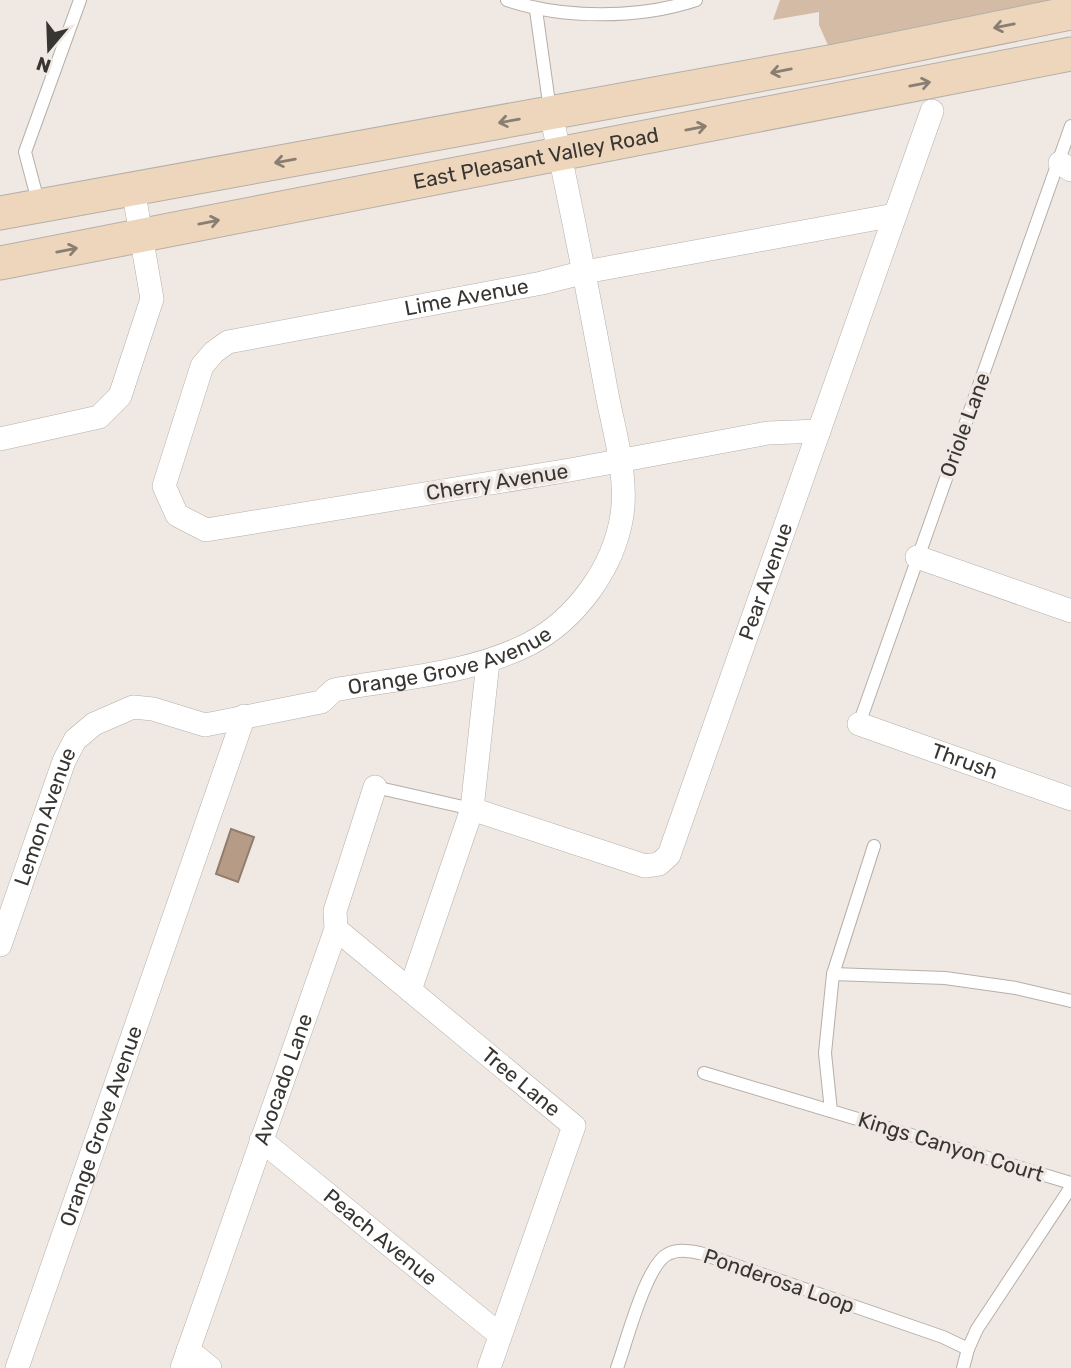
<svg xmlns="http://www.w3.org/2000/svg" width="1071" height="1368" viewBox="0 0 1071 1368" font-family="Rubik,sans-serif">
<rect width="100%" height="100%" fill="#f0e9e3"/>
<path fill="#d3bba6" d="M780,0H1071L835,61L819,25V12L773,20Z"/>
<path fill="#b69c86" stroke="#907d6d" stroke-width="2" d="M231,829L254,837L238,882L216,874Z"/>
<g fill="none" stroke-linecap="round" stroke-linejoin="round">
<g stroke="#b5afa9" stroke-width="14">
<g id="lane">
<path d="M507,0C563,19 639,19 696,0"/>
<path d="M536,10L550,110"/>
<path d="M39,205L25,152L80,0"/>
<path d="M859,724L1071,126"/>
<path d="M375,787L472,809"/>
<path d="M833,974L945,978L1016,988L1071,1001"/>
<path d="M704,1073L1071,1183"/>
<path d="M831,1111L825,1053L833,974L874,846"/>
<path d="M617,1368C626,1344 646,1264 668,1254C678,1249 688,1251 700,1253L943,1337L968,1349"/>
<path d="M963,1368L968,1349L977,1329L1071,1187"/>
</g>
</g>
<g stroke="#b5afa9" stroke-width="24">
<g id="street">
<path d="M1060,163L1071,170"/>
<path id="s1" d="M819,431L768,433L570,470L206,530L177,515L164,486L202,366L214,352L228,342L542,283L585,272L895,215"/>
<path d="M0,439L99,417L120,396L152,299L133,188"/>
<path d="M917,557L1071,611"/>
<path id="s2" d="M859,724L1071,799"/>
<path id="s3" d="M472,809L645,866L659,864L669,855L932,111"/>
<path id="s4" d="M336,929L574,1126L489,1368"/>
<path id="s5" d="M0,945L64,761L75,740L94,724L133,707L153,709L205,725L321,702L334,690C399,678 470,674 529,644C577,619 614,567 622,515C628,474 613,428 606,389C589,297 571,205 551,114"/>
<path d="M410,990L472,809L488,662"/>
<path id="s6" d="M261,1140L500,1335"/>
<path d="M188,1350L210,1368"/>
<path id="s7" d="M17,1368L244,716"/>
<path id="s8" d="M182,1368L336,929L335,911L375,787"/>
</g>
</g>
<g stroke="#b5afa9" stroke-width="35">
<g id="secondary">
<path d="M0,213L835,61L1071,13"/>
<path id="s9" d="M0,263L1071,54"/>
</g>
</g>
<use href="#lane" stroke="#fff" stroke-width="12"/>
<use href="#street" stroke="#fff" stroke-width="23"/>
<use href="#secondary" stroke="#edd6bc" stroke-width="33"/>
</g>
<defs><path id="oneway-shaft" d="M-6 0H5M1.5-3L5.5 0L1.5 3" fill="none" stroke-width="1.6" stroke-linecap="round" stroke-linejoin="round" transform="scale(1.75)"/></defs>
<g stroke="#897e71">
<use href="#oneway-shaft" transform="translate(1004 26) rotate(169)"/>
<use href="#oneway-shaft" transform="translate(781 71) rotate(169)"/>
<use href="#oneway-shaft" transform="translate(920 84) rotate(-11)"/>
<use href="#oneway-shaft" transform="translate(509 121) rotate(170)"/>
<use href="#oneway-shaft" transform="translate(696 128) rotate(-11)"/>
<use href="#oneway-shaft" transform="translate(285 161) rotate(170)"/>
<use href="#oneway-shaft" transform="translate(209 222) rotate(-11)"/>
<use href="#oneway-shaft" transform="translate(67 250) rotate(-11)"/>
</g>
<g text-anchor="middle" stroke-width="7" stroke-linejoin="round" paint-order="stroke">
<g font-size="21" fill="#383633" stroke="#f0e9e3">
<text dy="7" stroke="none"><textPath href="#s9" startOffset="546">East Pleasant Valley Road</textPath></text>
<text dy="7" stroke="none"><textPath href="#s1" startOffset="1090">Lime Avenue</textPath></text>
<text transform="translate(965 425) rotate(-70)" y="7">Oriole Lane</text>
<text transform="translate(497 482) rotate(-9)" y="7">Cherry Avenue</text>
<text dy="7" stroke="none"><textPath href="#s3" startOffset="500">Pear Avenue</textPath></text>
<text dy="7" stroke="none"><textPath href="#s5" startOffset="616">Orange Grove Avenue</textPath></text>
<text dy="7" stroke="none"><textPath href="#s2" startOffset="112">Thrush</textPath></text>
<text dy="7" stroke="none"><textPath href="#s5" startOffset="136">Lemon Avenue</textPath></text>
<text dy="7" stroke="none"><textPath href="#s8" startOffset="306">Avocado Lane</textPath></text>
<text dy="7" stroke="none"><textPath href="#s4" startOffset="240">Tree Lane</textPath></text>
<text dy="7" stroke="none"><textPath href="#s7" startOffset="256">Orange Grove Avenue</textPath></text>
<text transform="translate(951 1147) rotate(17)" y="7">Kings Canyon Court</text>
<text dy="7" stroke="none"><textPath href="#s6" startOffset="154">Peach Avenue</textPath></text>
<text transform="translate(779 1281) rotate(19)" y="7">Ponderosa Loop</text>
</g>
</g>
<g transform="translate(49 49) rotate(199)" stroke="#f0e9e3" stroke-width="5" paint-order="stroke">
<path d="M0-5L12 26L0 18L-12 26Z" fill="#383633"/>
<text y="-10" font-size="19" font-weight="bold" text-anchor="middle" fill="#383633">N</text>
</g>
</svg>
